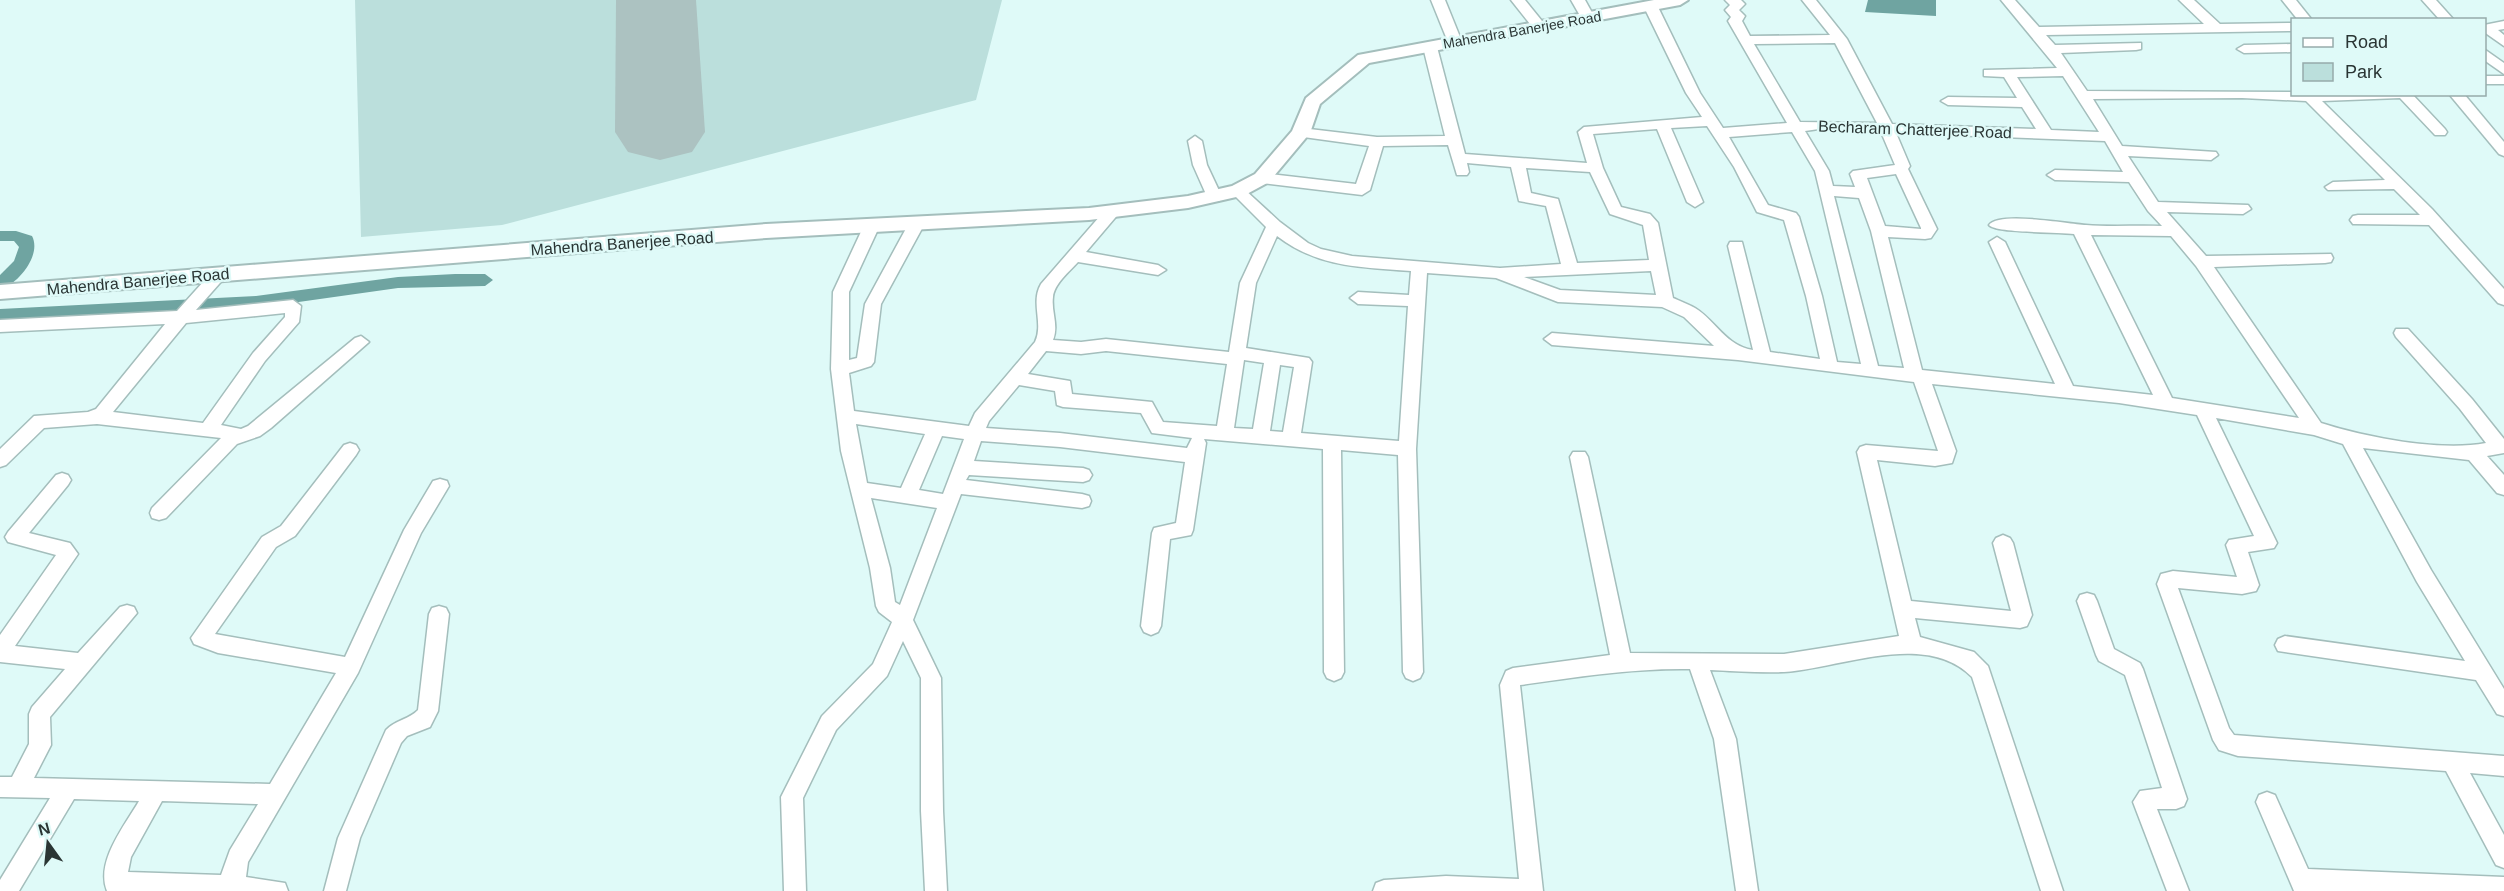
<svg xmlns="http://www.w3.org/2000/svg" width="2504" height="891" viewBox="0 0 2504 891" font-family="Helvetica,sans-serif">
<rect width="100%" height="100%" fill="#dffaf8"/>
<path fill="#bbdfdc" d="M355,0H636L639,138L697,128L689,0H1002L976,100L502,225L361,237Z"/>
<path fill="#6fa4a1" d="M1868,0H1936V16L1865,12Z"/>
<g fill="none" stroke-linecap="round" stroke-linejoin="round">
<g fill="#6fa4a1" fill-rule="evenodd">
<path d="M0,231H16L32,236C42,255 18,284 0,290V275L14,261L19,247L14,241H0Z"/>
<path d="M455,274H485L493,280L485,286L398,288L256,308L0,321V309L256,296L398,277Z"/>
</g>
<path fill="#acc2c1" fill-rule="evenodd" d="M616,0H696L705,132L692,152L660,160L628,152L615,132Z"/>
<g stroke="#a4bebc" stroke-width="3">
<g id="minor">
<path d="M1431,0H1445L1462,42L1460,45H1450L1448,42Z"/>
<path d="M1511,0H1525L1546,26L1544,29H1534Z"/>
<path d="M1571,0H1585L1595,18L1593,21H1583Z"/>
<path d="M1725,0H1741L1745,4L1739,10L1745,16L1742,21L1750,36L1830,35L1802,0H1816L1847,39L1892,124L2036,129L2022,107L1948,105L1941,101L1948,97L2017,98L2004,77L1984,76V70L2057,68L2001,0H2015L2039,27L2204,24L2179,0H2194L2220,24L2292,23V31L2046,35L2055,45L2141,43V49L2136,50L2061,53L2087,91L2292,92V94H2412L2445,129L2447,132L2445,135H2435L2400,98L2322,101L2432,209L2504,289V305L2498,303L2429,225L2353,224L2350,220L2353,216L2358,215H2420L2394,189L2328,190L2325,187L2333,182L2385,180L2306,101L2242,98L2093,99L2122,146L2216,152L2218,155L2211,160L2128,156L2158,202L2248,205L2251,209L2243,214L2167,212L2206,256L2331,254L2333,258L2331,262L2325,263L2214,267L2321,423C2365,437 2440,452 2486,443L2460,409L2396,337L2394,333L2396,329H2408L2472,399L2504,439V453L2487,456L2504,475V495L2497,493L2469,460L2363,448L2431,570L2504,689V716L2497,714L2476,680L2278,651L2275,645L2278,639L2285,636L2465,661L2417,582L2343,444L2314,435L2216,418L2277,543L2274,548L2248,552L2259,585L2256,591L2242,594L2178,588L2229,728L2234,735L2504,756V776L2470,773L2504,835V868L2496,865L2446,771L2238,756L2219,750L2213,740L2157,584L2161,574L2173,571L2237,577L2226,545L2229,540L2254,536L2197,415L2119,403L1932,384L1956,451L1952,463L1935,466L1877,460L1911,601L2011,611L1993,543L1996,538L2003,535L2010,538L2013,543L2032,615L2027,626L2020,628L1915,618L1920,637L1974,652L1988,666L2063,891H2041L1972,677C1926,630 1841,668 1784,672C1760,673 1735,671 1710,670L1736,739L1758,891H1736L1714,739L1690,669C1633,668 1577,677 1520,685L1543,891H1373L1376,883L1384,880L1446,876L1519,879L1500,685L1506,671L1513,668L1610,655L1570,457L1573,452H1585L1588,457L1630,653L1784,654L1899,636L1857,452L1860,447L1866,445L1938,451L1914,382L1738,360L1552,345L1544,339L1552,333L1714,346L1684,317L1662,307L1558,302L1496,278L1427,273L1416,449L1423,672L1420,678L1413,681L1406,678L1403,672L1398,455L1341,450L1344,672L1341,678L1334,681L1327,678L1324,672L1323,449L1204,439L1206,443L1193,530L1191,535L1170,539L1161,626L1158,632L1151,635L1144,632L1141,626L1152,533L1154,528L1176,523L1185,462L1060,447L981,441L974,461L1083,468L1089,470L1092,475L1089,480L1083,482L969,475L966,480L1082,494L1089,496L1091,501L1089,506L1082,508L961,494L913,620L941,678L943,811L947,891H925L921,811V678L903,641L887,676L836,730L803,798L806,891H784L781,797L822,716L873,664L892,622L879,612L876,606L870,568L841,451L831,369L833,292L866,221H878L880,225L849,292V360L857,358L865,304L909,223L917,218L925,223L881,304L874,362L871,366L849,373L854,411L969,426L975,413L1035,342C1044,323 1030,303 1041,284L1107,208L1112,207L1120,212L1086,252L1158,265L1166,270L1158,275L1078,262C1070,271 1054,284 1053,297C1051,312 1059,325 1053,340L1081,342L1106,339L1229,352L1240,283L1266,227L1230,191L1238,186L1243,188L1280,222L1308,243L1321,249L1352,256L1500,268L1561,264L1546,206L1519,201L1511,167L1467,163L1469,172L1467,175H1457L1448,145L1383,146L1370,190L1362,195L1262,183L1254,178L1262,173L1356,184L1369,146L1296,136L1294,133L1296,130L1301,128L1377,137L1445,136L1423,47L1430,43L1437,47L1465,154L1587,163L1578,132L1584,127L1702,117L1686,93L1644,7L1651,3L1658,7L1700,93L1723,128L1787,123L1728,21L1731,17L1725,10L1730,5ZM1835,43L1877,123L1800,122L1754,44ZM2063,76L2099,132L2051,130L2017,77ZM1707,126L1734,167L1757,212L1784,220L1806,296L1820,359L1770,352L1742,242H1730L1728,246L1753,350C1726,346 1716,321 1695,308C1688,304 1680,301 1673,298L1658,223L1650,214L1621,207L1603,168L1593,134L1657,129L1687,202L1695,207L1703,202L1671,128ZM1819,129L1881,132L1895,165L1853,171L1850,174L1855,187L1833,186L1829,171L1805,131ZM1792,132L1815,171L1861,364L1837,362L1822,296L1799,217L1796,213L1768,205L1729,137ZM1896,133L2105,141L2123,172L2055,170L2047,175L2055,180L2129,182L2148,211L2162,226C2137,225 2111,227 2086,225C2069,224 1999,211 1989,225C1995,233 2059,232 2074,234L2153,395L2073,386L2005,242L1997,237L1989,242L2055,384L1922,370L1888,237L1925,239L1931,238L1937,229L1908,169L1910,166ZM1526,168L1590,172L1610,214L1643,225L1649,260L1577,263L1558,199L1531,193ZM1896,174L1921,228V229L1885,226L1867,178ZM1834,196L1859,198L1871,231L1904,368L1878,366ZM2091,235L2171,236L2196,266L2299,418L2172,398ZM1277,236C1319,268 1361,267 1411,271L1409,295L1358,292L1350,298L1358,304L1408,306L1399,441L1301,433L1312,362L1309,358L1246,348L1256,283ZM1651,271L1656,295L1560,290L1524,277ZM1046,351L1081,354L1106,351L1227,364L1217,426L1163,422L1152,402L1072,394L1070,381L1028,374ZM1244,360L1264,363L1253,429L1234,428ZM1280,365L1294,367L1283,432L1270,431ZM1019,385L1055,391L1057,405L1063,407L1141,413L1152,433L1192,438L1187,448L1060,433L986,428L989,421ZM856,424L925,434L901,488L867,483ZM942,436L964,439L943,494L919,490ZM871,498L937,508L900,605L895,602L890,568Z"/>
<path d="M2282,0H2296L2312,20H2298Z"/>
<path d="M2422,0H2436L2454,20H2440Z"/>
<path d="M2504,21V29L2498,30L2504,35V46L2484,32V25Z"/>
<path d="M2292,44V52L2244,53L2237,49L2244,45Z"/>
<path d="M2484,49L2504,63V74L2484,60Z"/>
<rect x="2484" y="76" width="20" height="8"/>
<path d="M2449,94H2464L2504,142V156L2499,154Z"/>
<path d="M1195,136L1202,141L1207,165L1222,197L1219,201H1209L1193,165L1188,141Z"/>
<path d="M219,269L227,275L196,310L293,300L301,306L299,322L265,361L221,425L241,429L248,426L355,338L361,336L369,342L271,428L260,436L237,444L166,518L159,520L152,518L150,513L152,508L221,438L97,424L44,428L6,465L0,467V449L34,416L88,412L96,409L165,324L0,332V320L177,311L213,271ZM285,313V317L253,353L203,423L113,412L186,323Z"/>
<path d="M350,443L356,445L359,450L356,455L295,536L276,547L215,634L345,657L404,530L433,481L440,479L447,481L449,486L421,533L358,673L248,862L246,877L285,883L288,891H107C95,862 125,825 139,801L74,799L19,891H0V880L50,798L0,797V777H12L29,744V714L32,707L65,669L0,662V635L56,555L8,542L5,537L8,532L56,475L62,473L68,475L71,480L68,485L29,533L70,543L78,554L15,646L78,653L120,607L127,605L134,607L137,613L50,717L51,745L34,778L270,784L336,673L218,653L194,644L191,638L262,537L281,526L344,445ZM162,801L258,804L230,850L221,875L128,872L131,857Z"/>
<path d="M2087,593L2094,595L2097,601L2114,649L2140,663L2143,669L2187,799L2184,806L2176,809H2157L2189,891H2167L2133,802L2140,791L2162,788L2125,675L2099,661L2096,655L2077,601L2080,595Z"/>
<path d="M439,606L446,608L449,614L438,711L430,727L407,736L401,743L360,838L346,891H324L338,838L386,730C395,720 410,719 418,710L429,614L432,608Z"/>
<path d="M2267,792L2275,795L2308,869L2504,877V891H2294L2256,802L2259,795Z"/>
</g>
</g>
<g stroke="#a4bebc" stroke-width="4">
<path id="tertiary" d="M1654,0H1688L1680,5L1369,63L1320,104L1310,133L1269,182L1245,195L1188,208L1089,220L766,238L0,299V285L766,224L1089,208L1188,196L1232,186L1255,174L1292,131L1306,98L1358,55Z"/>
</g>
<use href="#minor" fill="#fff" fill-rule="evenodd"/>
<use href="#tertiary" fill="#fff" fill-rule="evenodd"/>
</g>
<g text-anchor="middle" stroke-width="5" stroke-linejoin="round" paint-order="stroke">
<g font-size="14" fill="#2a3534" stroke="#dffaf8">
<text transform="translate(1522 30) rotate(-10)" y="5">Mahendra Banerjee Road</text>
</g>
<g font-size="16" fill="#2a3534" stroke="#dffaf8">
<text transform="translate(1915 129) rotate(2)" y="6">Becharam Chatterjee Road</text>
<text transform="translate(622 243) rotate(-4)" y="6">Mahendra Banerjee Road</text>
<text transform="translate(138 281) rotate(-5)" y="6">Mahendra Banerjee Road</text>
</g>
</g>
<rect x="2291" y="18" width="195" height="78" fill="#dffaf8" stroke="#97abaa" stroke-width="1.5"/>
<rect x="2303" y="38" width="30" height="9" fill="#ffffff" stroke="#97abaa" stroke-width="1.5"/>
<text x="2345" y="48" font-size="18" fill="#2a3534">Road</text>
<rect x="2303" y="63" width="30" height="18" fill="#bbdfdc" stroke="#97abaa" stroke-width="1.5"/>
<text x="2345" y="78" font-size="18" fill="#2a3534">Park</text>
<g transform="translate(48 843) rotate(345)" stroke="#dffaf8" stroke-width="4.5" paint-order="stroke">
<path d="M0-4.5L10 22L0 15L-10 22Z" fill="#2a3534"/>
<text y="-9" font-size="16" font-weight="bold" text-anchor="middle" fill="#2a3534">N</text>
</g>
</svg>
